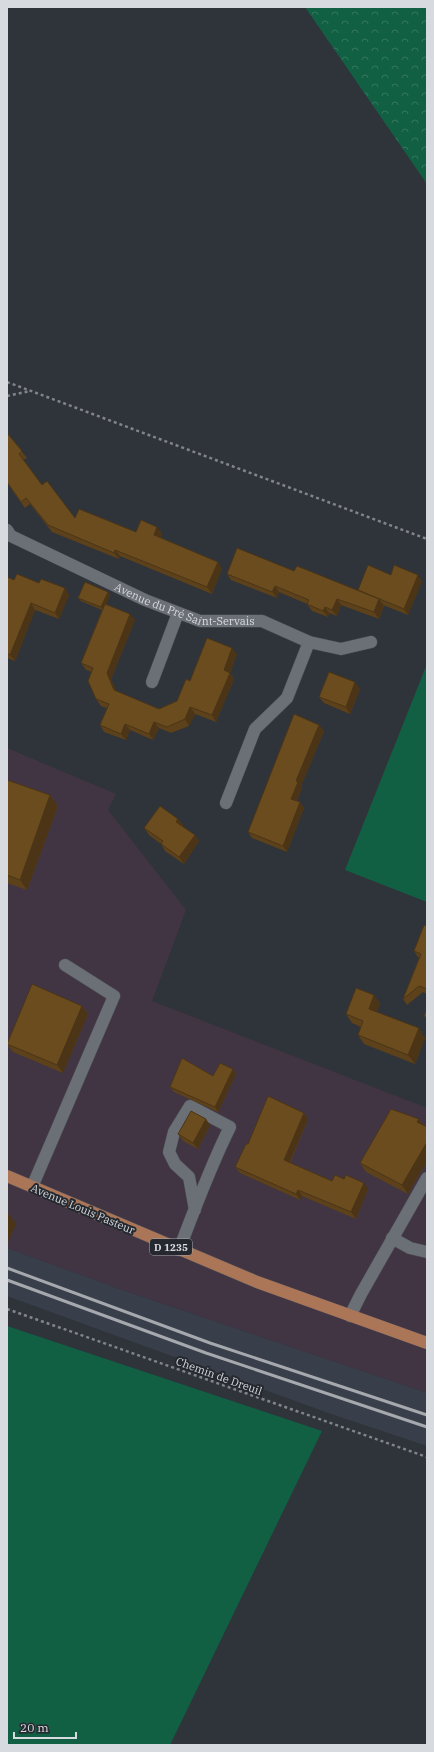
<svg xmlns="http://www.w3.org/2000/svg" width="434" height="1752" viewBox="0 0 434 1752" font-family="'IBM Plex Serif',serif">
<defs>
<pattern id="forest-crowns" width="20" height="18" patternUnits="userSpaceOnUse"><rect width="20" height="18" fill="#126043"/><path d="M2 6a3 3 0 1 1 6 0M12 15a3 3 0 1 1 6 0" fill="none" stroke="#34765e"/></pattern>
</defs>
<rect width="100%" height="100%" fill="#2f333a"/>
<path fill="#423543" d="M7,748L116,794L108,810L186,910L152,1001L427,1108V1393L125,1291L7,1248Z"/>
<path fill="#383e4a" d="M7,1248L125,1291L427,1393V1446L328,1413L7,1296Z"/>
<g fill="#126043">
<path d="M427,664V902L345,870Z"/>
<path d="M7,1326L322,1431L170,1745H7Z"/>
</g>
<path fill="url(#forest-crowns)" d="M305,7H427V184Z"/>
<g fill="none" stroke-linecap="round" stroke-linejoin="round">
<g stroke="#4d5056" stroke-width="13">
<g id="minor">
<path id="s1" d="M7,530L11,536L145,600L200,621H262L309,642L341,649L371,642"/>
<path d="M152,682L178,613"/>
<path d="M226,803L255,729L287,698L309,642"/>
<path d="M32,1187L114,996L65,965"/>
<path d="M392,1238L410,1248L427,1252"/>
<path d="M179,1250C195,1208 210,1167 230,1127L190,1106L174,1132L169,1152L175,1164L189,1177L195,1210"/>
<path d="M350,1316L361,1294L427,1178"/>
</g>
</g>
<g stroke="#4d5056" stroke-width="13">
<path id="major" d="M7,1176L257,1282L427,1343"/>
</g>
<g stroke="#81848a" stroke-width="2.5" stroke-dasharray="3 3" stroke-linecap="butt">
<path d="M7,382L427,539"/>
<path d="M7,396L30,391"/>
<path d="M7,1309L427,1457"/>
</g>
<use href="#minor" stroke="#6b7077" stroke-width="12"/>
<use href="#major" stroke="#ab7558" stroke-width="12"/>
<g stroke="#a5a8ad" stroke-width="3">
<path d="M7,1268L210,1343L427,1415"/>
<path d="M7,1280L206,1353L427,1427"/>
</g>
</g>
<g fill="#5c411b">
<path d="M7,433L27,458L23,460L42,485L75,518L136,532L162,533L160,538L222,568L212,594L120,556L119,559L52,532L30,504L25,508L7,483Z"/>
<path d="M294,571L358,591L391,575L422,581L408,615L383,605L384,606L379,619L341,605L337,616L329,613L328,617L312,611L307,604L279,592L277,598L231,580L227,574Z"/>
<path d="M7,577L14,580L39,583L65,588L69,595L59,619L35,610L15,661L7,658Z"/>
<path d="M108,592L110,595L106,604L135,620L111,679L116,691L159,709L177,701L190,681L237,654L230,673L234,679L216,722L195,714L189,726L171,733L159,728L153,740L130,730L126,740L104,732L100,725L107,708L101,706L96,699L92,672L86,670L81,663L102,610L81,601L78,598Z"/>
<path d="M355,682L360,689L350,714L324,703L319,697Z"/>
<path d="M319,725L324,731L301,786L302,788L297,801L304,808L287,852L252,838L248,832Z"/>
<path d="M7,780L58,806L27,890L7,883Z"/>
<path d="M178,819L183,825L182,826L195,835L199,841L184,864L165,851L161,844L149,835L144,828Z"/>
<path d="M427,926V994L423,992L407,1005L403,999L419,958L418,957L414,951Z"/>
<path d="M374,995L380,1004L377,1012L425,1038L415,1064L364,1044L358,1035L361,1027L352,1023L346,1014Z"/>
<path d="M82,1006L88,1014L63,1073L13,1052L7,1044V1042Z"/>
<path d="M233,1069L236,1074L218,1112L174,1092L170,1087L213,1076Z"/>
<path d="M304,1113L308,1119L290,1163L332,1181L368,1189L356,1219L302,1196L300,1200L240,1173L235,1167L248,1144Z"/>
<path d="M419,1119L423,1125L427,1127V1161L408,1194L366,1172L360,1163Z"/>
<path d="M210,1125L198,1149L183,1141L178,1134Z"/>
</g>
<g fill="#4b3516">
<path d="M157,527L162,533L159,542L154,535Z"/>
<path d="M115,550L120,556L119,559L114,553Z"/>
<path d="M218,562L222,568L212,594L207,587Z"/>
<path d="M418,575L422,581L408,615L404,609Z"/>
<path d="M275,586L279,592L277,598L272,592Z"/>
<path d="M65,588L69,595L59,619L55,613Z"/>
<path d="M108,592L110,595L104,611L101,607Z"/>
<path d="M337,599L341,605L337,616L332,610Z"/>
<path d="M379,599L384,606L379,619L374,612Z"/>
<path d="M31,603L35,610L15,661L10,655Z"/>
<path d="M325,607L329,613L328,617L323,611Z"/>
<path d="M130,614L135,620L111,679L119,697L114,690L107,673Z"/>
<path d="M232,648L237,654L230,673L234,679L216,722L212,715L224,670Z"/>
<path d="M355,682L360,689L350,714L346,707Z"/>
<path d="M190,707L195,714L189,726L185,719Z"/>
<path d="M154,722L159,728L153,740L149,734Z"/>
<path d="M125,724L130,730L126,740L121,734Z"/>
<path d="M319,725L324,731L301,786L302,788L295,805L291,799L296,781Z"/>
<path d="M50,795L58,806L27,890L20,880Z"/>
<path d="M300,802L304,808L287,852L283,846Z"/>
<path d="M178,819L183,825L180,829L176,822Z"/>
<path d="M195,835L199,841L184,864L179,857Z"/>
<path d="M374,995L380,1004L375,1018L369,1009Z"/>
<path d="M82,1006L88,1014L63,1073L57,1065Z"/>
<path d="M419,1028L425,1038L415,1064L408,1055Z"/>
<path d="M233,1069L236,1074L218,1112L215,1107Z"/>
<path d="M304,1113L308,1119L288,1166L284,1160Z"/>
<path d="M206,1119L210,1125L198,1149L193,1143Z"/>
<path d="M419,1119L425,1128L417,1122Z"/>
<path d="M427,1142V1161L408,1194L402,1185Z"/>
<path d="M364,1183L368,1189L356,1219L351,1212Z"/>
<path d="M298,1190L302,1196L300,1200L296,1194Z"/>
<path d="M8,1213L16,1224L8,1242L7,1240V1216Z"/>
</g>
<g fill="#6b4c1f" stroke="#4b3516">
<path d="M7,433L22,451L19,454L42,485L47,481L75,518L79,509L136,532L141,520L157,527L154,535L218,562L207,587L115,550L114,553L48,525L26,498L21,502L7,482Z"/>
<path d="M237,548L294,571L297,566L379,599L374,612L337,599L332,610L325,607L323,611L307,604L309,600L275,586L272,592L227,574Z"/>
<path d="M368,565L391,575L394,565L418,575L404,609L358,590Z"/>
<path d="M17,574L39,583L41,579L65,588L55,613L31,603L10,655L7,653V577L14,580Z"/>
<path d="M85,582L108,592L101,607L78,598Z"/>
<path d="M105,604L130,614L107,673L114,690L159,709L177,701L186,679L190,681L207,638L232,648L224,670L230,673L212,715L190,707L185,719L167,727L154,722L149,734L125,724L121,734L100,725L109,704L96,699L88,681L93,668L81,663Z"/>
<path d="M329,672L355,682L346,707L319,697Z"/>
<path d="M294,714L319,725L296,781L298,782L291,799L300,802L283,846L248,832Z"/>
<path d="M7,780L50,795L20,880L7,875Z"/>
<path d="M160,806L178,819L176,822L195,835L179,857L161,844L163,841L144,828Z"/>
<path d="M424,925L427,926V989L419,986L403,999L421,954L414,951Z"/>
<path d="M32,984L82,1006L57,1065L7,1044Z"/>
<path d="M356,988L374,995L369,1009L419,1028L408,1055L358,1035L363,1021L346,1014Z"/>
<path d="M427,1008V1018L424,1016Z"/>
<path d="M182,1058L213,1076L220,1063L233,1069L215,1107L170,1087Z"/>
<path d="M268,1096L304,1113L284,1160L332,1181L335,1175L344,1179L346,1175L364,1183L351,1212L298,1190L296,1194L235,1167L246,1144H248Z"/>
<path d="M391,1109L419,1119L417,1122L427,1127V1142L402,1185L360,1163Z"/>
<path d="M191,1111L206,1119L193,1143L178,1134Z"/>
</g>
<g text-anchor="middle" stroke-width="4" stroke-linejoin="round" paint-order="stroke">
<rect fill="#25292f" stroke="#a2a5aa" stroke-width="1" x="150" y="1239" width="42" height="16" rx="3"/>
<g font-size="10" font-weight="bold" fill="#d7dade">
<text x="171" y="1251">D 1235</text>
</g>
<g font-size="11" fill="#d7dade" stroke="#25292f">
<text dy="4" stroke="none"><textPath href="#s1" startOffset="196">Avenue du Pré Saint-Servais</textPath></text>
<text transform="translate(83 1209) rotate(23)" y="4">Avenue Louis Pasteur</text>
<text transform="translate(219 1376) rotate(20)" y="4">Chemin de Dreuil</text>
</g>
</g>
<rect width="434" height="1752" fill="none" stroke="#d7dade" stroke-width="16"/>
<path d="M14 1732v6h62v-6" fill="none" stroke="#d7dade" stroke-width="2"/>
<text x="20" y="1732" font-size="12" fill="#d7dade" stroke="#25292f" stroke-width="3" paint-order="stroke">20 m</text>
</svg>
